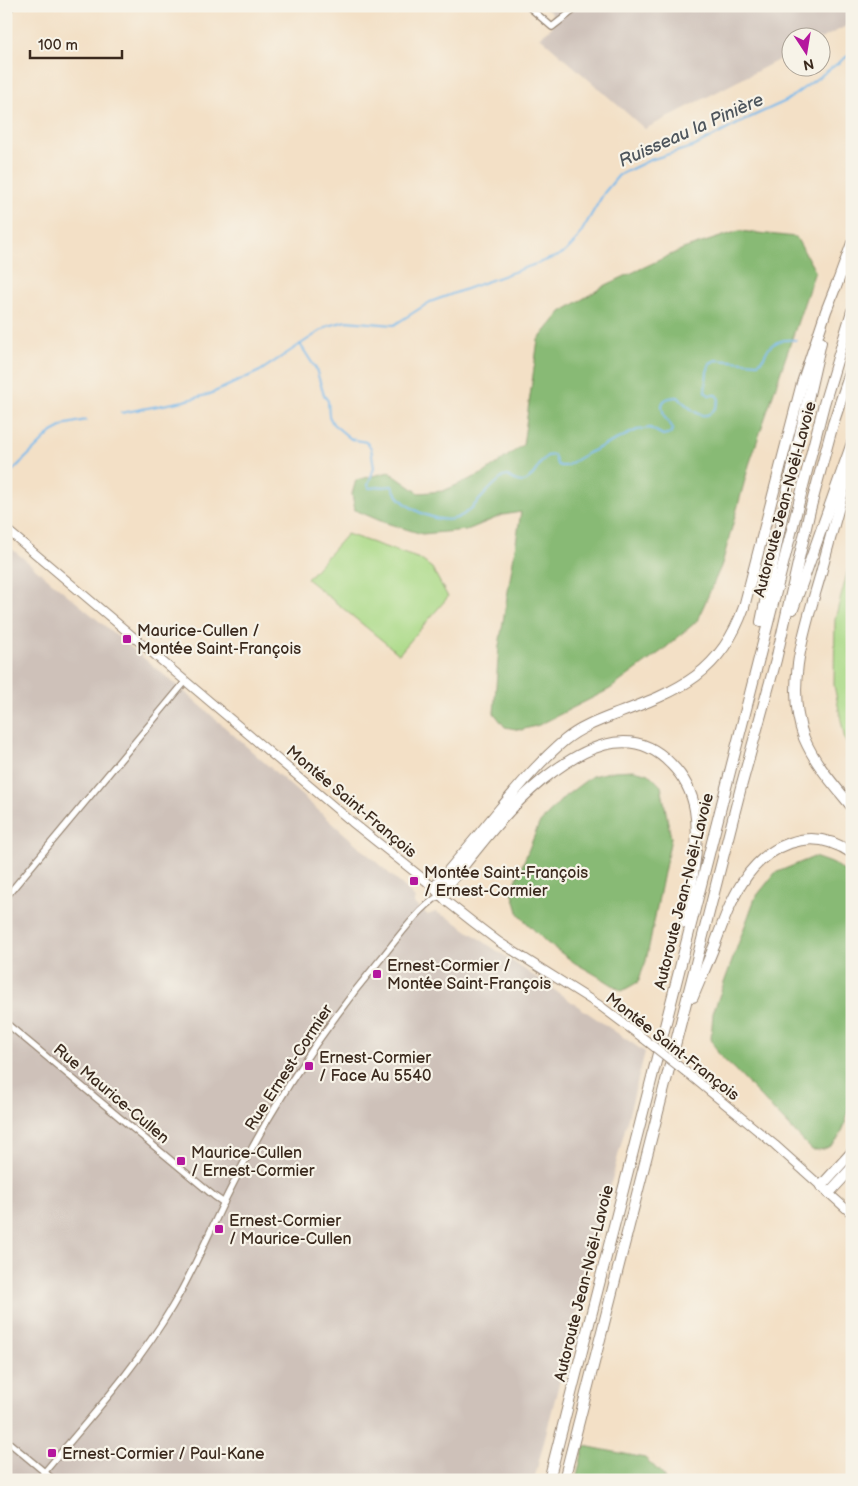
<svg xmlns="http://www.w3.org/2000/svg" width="858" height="1486" viewBox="0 0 858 1486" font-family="'Balsamiq Sans',sans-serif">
<rect width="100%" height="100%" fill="#f7f3e8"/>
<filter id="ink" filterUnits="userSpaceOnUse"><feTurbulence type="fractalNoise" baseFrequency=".02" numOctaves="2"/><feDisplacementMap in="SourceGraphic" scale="10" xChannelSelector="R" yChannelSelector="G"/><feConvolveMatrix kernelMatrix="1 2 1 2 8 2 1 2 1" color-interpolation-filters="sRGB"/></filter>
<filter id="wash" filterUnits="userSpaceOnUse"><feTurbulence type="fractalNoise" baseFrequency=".0096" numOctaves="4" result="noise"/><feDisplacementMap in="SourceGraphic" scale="20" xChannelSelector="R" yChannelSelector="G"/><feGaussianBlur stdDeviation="1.12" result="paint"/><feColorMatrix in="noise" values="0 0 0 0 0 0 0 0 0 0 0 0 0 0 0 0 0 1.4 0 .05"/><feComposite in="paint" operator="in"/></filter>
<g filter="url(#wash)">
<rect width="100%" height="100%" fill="#f3e0c6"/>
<g fill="#cec1b9">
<path d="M543,6H852V23L821,39L820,38H790V54L645,129L540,37L552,27V13Z"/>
<path d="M6,544L192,698L410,892L415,899L414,904L428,915L435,912L449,918L645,1052L534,1480H6Z"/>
</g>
<g fill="#abda88" stroke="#738253">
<path d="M347,534L420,559L432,568L448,597L399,654L307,579Z"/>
<path d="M852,555V754L845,740L834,685L835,619Z"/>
</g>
<g fill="#88ba74" stroke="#627249">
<path d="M739,231L796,237L815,271L749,465L722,564L697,621L663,650L610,689L539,725L521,730L505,727L494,713L499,646L521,512L503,515L467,530L422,534L383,522L355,510L352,494L356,480L389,472L419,493L443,491L484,473L523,445L538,340L561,312L606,285L683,249Z"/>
<path d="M634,770L649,774L661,786L671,838L646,961L638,982L622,991L603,979L575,963L546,942L519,915L512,891L539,824L564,797L592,776L614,771Z"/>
<path d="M814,857L834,864L852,877V1093C848,1112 845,1142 824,1149C820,1150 815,1150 812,1150L734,1069L719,1055L711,1039L713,1013L755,898L775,873Z"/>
<path d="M584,1446L645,1458L662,1474L665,1480H576Z"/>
</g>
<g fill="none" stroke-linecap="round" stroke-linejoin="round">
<g stroke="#77b9ec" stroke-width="2">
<path d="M300,344L316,369L324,395L328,401L329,416L333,424L351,439L366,442L371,448L374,468L368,485L369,488L392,486C397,498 407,506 419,512C467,535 470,502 503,477L508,476C532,494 534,466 547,456L554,455L557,464L560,466H566L588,453L637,430L650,428L663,435L671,433L673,429C671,424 669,423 666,419C663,415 664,415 663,411C659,400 668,397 678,397C692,411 709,429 719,399L716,395H709L705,392L707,372L710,363L716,360L758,363C765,359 764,355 768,349C775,340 786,339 796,340"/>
<path d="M121,413L184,401L210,394L260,371L328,326L346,321L394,325L430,302L558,256L565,252L576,241L604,193L619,175L650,160L695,146L751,117L786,101L852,53"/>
<path d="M6,477L52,432L67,424L86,420"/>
</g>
</g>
</g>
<g filter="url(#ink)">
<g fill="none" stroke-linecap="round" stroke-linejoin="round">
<g stroke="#978572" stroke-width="8">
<g id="street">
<path d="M528,6L552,27L579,6"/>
<path d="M6,897L185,682"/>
<path d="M6,1023L214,1196L224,1203"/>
<path d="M6,1440L54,1480"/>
<path d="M38,1480C84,1424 135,1370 172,1307C193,1272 208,1235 226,1198C267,1114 319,1033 379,961C398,938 416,911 440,895"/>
</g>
</g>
<g stroke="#978572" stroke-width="10">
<g id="secondary">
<path d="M6,529L352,822L426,881L446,901L474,923L499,942L599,1005L643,1038"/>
<path d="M686,1072L775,1145L852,1214"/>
</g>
</g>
<g stroke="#978572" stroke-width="12">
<g id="highway">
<path d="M836,287L852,243"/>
<path d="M852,455L847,478C838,510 829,542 821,573C806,626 784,684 804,738C815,764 834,785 852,807"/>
<path d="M793,609L852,443"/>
<path d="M761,622L790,478L821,342"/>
<path d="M434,888C456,862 478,836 500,809C520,785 541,760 565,740C581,727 601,720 619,713C680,690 721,673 744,607L802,383L826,311L837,283"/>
<path d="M440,895C472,856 502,813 541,781C578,751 630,720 671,764C683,776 692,792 695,810C701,845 690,888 685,923"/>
<path d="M693,997C700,980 708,962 715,944C730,903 745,859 790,843C812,835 833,840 852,853"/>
<path d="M821,1186L852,1152"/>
<path d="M829,1193L852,1168"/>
<path d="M549,1480L824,404L852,311"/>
<path d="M564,1480L741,787L776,660L810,510L833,424L852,367"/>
</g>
</g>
<use href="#street" stroke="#fff" stroke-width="5.5"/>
<use href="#secondary" stroke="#fff" stroke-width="8"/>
<use href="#highway" stroke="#fff" stroke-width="10"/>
<path stroke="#3b2a1e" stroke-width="2" d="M6,17L15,6"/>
<g stroke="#978572" stroke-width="10" stroke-linecap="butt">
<path id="secondary-bridge" d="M643,1038L686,1072"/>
</g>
<use href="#secondary-bridge" stroke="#fff" stroke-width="8"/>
</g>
</g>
<g fill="#b5179e" stroke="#f7f3e8" stroke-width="2">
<rect x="122" y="634" width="10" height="10" rx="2.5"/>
<rect x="409" y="876" width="10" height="10" rx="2.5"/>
<rect x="372" y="969" width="10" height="10" rx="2.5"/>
<rect x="304" y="1061" width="10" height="10" rx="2.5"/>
<rect x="176" y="1156" width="10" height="10" rx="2.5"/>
<rect x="214" y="1224" width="10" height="10" rx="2.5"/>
<rect x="47" y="1448" width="10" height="10" rx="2.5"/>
</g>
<g text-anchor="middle" stroke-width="4.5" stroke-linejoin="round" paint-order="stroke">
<g font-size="16" fill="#3b2a1e" stroke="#f7f3e8">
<text transform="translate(784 499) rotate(-75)" y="6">Autoroute Jean-Noël-Lavoie</text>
<text transform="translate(352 801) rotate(40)" y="6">Montée Saint-François</text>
<text transform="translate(683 891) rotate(-76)" y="6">Autoroute Jean-Noël-Lavoie</text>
<text transform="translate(673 1046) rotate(38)" y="6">Montée Saint-François</text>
<text transform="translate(288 1067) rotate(-57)" y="6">Rue Ernest-Cormier</text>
<text transform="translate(112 1093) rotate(40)" y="6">Rue Maurice-Cullen</text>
<text transform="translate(583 1283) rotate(-76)" y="6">Autoroute Jean-Noël-Lavoie</text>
</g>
<g font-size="16" fill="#3b2a1e" stroke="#f7f3e8" text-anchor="start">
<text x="137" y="636">Maurice-Cullen /<tspan x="137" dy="18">Montée Saint-François</tspan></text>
<text x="424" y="878">Montée Saint-François<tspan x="424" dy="18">/ Ernest-Cormier</tspan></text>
<text x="387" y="971">Ernest-Cormier /<tspan x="387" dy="18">Montée Saint-François</tspan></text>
<text x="319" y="1063">Ernest-Cormier<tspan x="319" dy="18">/ Face Au 5540</tspan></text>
<text x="191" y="1158">Maurice-Cullen<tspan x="191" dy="18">/ Ernest-Cormier</tspan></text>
<text x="229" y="1226">Ernest-Cormier<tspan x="229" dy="18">/ Maurice-Cullen</tspan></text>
<text x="62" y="1459">Ernest-Cormier / Paul-Kane</text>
</g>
<g font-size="18" font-style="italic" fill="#4d555c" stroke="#f7f3e8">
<text transform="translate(691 130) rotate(-24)" y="6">Ruisseau la Pinière</text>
</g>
</g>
<rect width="858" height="1486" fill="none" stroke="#f7f3e8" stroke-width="25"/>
<g transform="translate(806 52) rotate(168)"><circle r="24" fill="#f7f3e8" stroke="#aca397"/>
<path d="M0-4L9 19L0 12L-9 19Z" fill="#b5179e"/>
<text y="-8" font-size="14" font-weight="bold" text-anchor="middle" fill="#3b2a1e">N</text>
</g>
<path d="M30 50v8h92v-8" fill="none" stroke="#3b2a1e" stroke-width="2.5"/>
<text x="38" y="50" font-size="15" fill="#3b2a1e" stroke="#f7f3e8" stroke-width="4" paint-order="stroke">100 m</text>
</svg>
